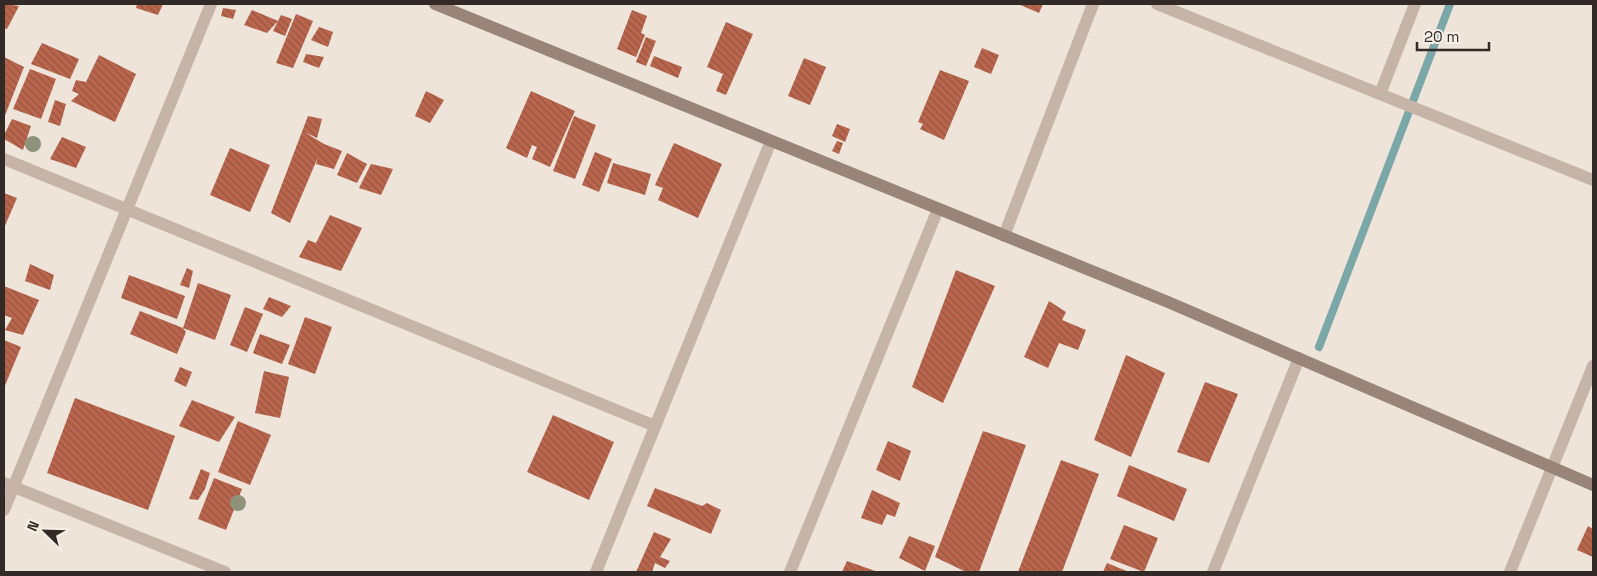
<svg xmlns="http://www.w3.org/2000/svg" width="1597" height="576" viewBox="0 0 1597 576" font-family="'Space Grotesk',sans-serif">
<defs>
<pattern id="building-back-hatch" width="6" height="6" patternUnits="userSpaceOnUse" patternTransform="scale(1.25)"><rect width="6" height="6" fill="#b9664d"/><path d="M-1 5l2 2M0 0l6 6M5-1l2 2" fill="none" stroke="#975440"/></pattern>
</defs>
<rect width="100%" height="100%" fill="#eee4da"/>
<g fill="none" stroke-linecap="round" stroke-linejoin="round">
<path stroke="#7ca7a8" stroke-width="8" d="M1319,347L1450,4"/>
</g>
<g fill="url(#building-back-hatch)">
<path d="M4,4L19,6L7,29L4,28Z"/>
<path d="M137,4H163L158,15L136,8Z"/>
<path d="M1018,4H1043L1039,13Z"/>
<path d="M223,8L236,10L233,19L221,16Z"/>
<path d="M252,10L278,21L267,33L244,25Z"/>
<path d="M632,10L647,16L641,33L645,35L636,57L617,49Z"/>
<path d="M296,14L313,21L293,68L276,63Z"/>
<path d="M281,15L292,19L285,36L273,31Z"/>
<path d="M726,22L753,34L726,95L716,91L723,74L707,67Z"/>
<path d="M319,27L333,32L328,47L311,40Z"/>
<path d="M646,37L656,41L646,66L636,62Z"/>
<path d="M42,43L79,59L70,79L31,64Z"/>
<path d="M982,48L999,55L991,74L974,67Z"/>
<path d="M306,54L324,57L319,68L303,62Z"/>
<path d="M99,55L136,74L115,122L71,101L79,94L72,91L76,80L86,82Z"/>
<path d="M654,56L682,67L678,78L650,66Z"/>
<path d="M4,57L24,67L4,118Z"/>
<path d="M804,58L826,67L810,105L788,96Z"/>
<path d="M30,69L56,79L41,119L13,109Z"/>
<path d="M940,70L969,81L944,140L920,129L923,124L918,122Z"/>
<path d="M426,91L444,100L430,123L415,116Z"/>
<path d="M531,91L575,111L550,167L532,159L537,147L532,145L527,158L506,148Z"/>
<path d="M55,100L66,104L60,126L48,122Z"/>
<path d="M308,116L322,119L317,138L304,132L324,144L342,151L334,169L316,164L318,157L290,223L271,213Z"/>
<path d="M574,116L596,125L575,179L553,171Z"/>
<path d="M12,119L31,126L23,150L4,139V135Z"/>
<path d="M837,124L850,129L845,142L832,136Z"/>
<path d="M62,137L86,147L76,168L50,159Z"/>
<path d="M837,141L843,143L839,154L832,151Z"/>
<path d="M674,143L722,164L698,218L658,200L663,188L655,185Z"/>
<path d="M230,148L270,165L250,212L210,195Z"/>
<path d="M595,152L612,159L599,192L582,185Z"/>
<path d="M347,153L367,164L357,183L337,175Z"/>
<path d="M613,163L651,174L645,195L607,183Z"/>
<path d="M371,164L393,169L381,195L359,188Z"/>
<path d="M4,193L17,198L4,228Z"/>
<path d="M330,215L362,228L341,271L299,257L308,240L316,243Z"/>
<path d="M30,264L54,275L50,290L25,281Z"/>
<path d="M187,268L193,271L189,288L180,285Z"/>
<path d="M956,270L995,286L943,403L912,387Z"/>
<path d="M129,275L185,296L177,319L121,298Z"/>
<path d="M198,283L231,295L215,340L183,328Z"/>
<path d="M4,286L39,300L23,335L5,330L12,318L4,315Z"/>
<path d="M269,297L291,306L282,317L263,309Z"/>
<path d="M1049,301L1066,312L1062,320L1086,330L1078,350L1059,343L1048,368L1024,357Z"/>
<path d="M245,307L263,314L247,352L230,345Z"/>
<path d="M140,311L183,328L186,332L177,354L130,334Z"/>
<path d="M305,317L332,327L315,374L288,364Z"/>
<path d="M260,334L290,345L282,364L253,353Z"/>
<path d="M4,340L21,347L4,388Z"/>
<path d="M1126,355L1165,373L1131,457L1094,440Z"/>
<path d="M180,367L192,372L186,387L174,381Z"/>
<path d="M264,371L289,377L280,418L255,413Z"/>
<path d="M1205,382L1238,394L1209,463L1177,452Z"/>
<path d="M75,398L175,436L148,510L47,473Z"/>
<path d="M192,400L235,417L219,442L179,426Z"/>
<path d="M553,415L614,442L589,500L527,472Z"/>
<path d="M238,421L271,435L250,485L218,472Z"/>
<path d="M983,431L1026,445L979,572H966L935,557Z"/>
<path d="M888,441L911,451L900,481L876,470Z"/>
<path d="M1061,460L1099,474L1062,572H1018Z"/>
<path d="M1129,465L1187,489L1174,521L1117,496Z"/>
<path d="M201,469L210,473L205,489L198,500L189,499Z"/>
<path d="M214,478L242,489L226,530L198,519Z"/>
<path d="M655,488L702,506L707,503L721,510L711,534L647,506Z"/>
<path d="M872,490L900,503L895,517L887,514L882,525L861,518Z"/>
<path d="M1124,525L1158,538L1144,572L1110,559Z"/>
<path d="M1588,526L1593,529V557L1577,550Z"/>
<path d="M654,532L671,539L660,557L670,561L665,568L655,563L652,572H636Z"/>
<path d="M909,536L935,546L925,571L899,558Z"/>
<path d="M847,561L878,572H842Z"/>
<path d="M1107,563L1129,572H1103Z"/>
</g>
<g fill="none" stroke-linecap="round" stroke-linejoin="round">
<g stroke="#c5b4a7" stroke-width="12">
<path d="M1157,4L1593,180"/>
<path d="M1380,94L1415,4"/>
<path d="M4,159L655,426"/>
<path d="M1004,236L1093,4"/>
<path d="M4,483L225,572"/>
<path d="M4,510L211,4"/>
<path d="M596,572L771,141"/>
<path d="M790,572L938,209"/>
<path d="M1213,572L1299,358"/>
<path d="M1510,572L1593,366"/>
</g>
<path stroke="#988479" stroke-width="12" d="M435,4L1168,302L1593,485"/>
</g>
<g fill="#8f927b">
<circle cx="33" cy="144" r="8"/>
<circle cx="238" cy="503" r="8"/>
</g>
<rect width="1597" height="576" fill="none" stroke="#322a27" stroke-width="10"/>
<g transform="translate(45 531) rotate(293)" stroke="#f7eee5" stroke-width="4" paint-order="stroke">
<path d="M0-4L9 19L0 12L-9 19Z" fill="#322a27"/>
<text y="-8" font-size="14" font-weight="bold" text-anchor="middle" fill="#322a27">N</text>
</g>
<path d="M1417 42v8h72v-8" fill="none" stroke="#322a27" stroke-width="2.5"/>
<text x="1424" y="42" font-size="15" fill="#322a27" stroke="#f7eee5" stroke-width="4" paint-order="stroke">20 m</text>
</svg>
